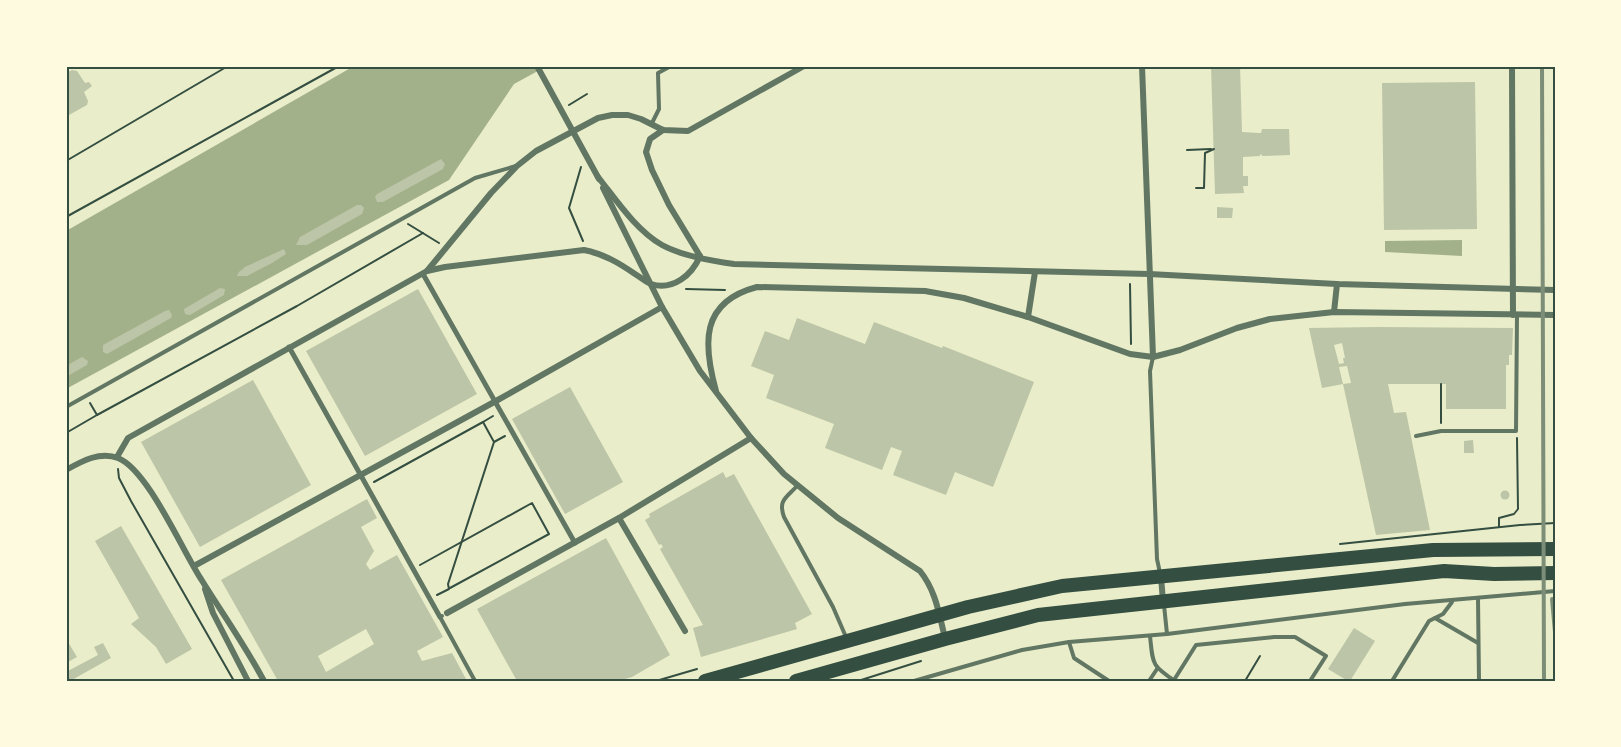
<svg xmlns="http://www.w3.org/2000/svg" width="1621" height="747" viewBox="0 0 1621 747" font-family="Helvetica,sans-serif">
<rect width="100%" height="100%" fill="#e9edc9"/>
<g fill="#a3b18a">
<path d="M354,66H547L514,84L449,180L66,389V231Z"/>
<path d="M1462,240V256L1385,252V241Z"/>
</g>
<g fill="#bcc5a7" fill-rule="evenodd">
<path d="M1211,66H1240L1242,132L1259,133H1261L1262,129H1289L1290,155L1263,156L1260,154V156L1243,157V176H1248V186H1243L1244,193L1215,194Z"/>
<path d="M72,70L77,71L85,83L89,82L92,86L84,92L88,101L87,105L69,115H66V73Z"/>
<path d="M1475,82L1477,229L1384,230L1382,83Z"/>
<path d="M441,159L445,164L443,169L383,202H377L375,197L377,194Z"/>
<path d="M357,205H361L364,208L362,214L307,245H296L300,237Z"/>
<path d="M1217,207L1233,208L1232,218H1217Z"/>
<path d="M284,249L286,254L272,263L247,276H237L239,272L245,267Z"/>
<path d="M220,288L225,289L224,295L190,315L185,314L184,309Z"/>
<path d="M418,289L477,394L365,456L306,351Z"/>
<path d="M169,310L172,315L171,318L107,354L103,352V345L165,311Z"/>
<path d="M797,318L865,344L874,322L942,348L943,346L1034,382L993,487L955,472L946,495L893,475L902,451L891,447L882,470L825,448L834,424L766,398L774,375L751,366L765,331L789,340Z"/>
<path d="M1376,327L1513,328L1512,355H1509V365H1506V409H1446V384H1388L1394,413L1406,412L1430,530L1376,535L1343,384L1351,383L1347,366L1339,367L1343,384L1322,388L1309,328ZM1342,343L1345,358H1343L1344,363L1339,364L1334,345Z"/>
<path d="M82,357L88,361L87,365L66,377V366Z"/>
<path d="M253,380L311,485L200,547L141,442Z"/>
<path d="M570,387L623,482L565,514L512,419Z"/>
<path d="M1473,440L1474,453H1464V441Z"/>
<path d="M723,472L726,478L734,474L812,614L795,623L797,629L701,657L693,628L703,625L660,549L663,547L661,544L659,545L645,520L650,517L649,514Z"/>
<circle cx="1505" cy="495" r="4.5"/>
<path d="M367,499L377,518L361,527L374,551L366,564L370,570L397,555L443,637L417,651L422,661L452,653L467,681H278L221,580ZM366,629L374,644L326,672L318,656Z"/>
<path d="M121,526L192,649L166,664L156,647L131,624L139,618L95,541Z"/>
<path d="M606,538L670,655L632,677L618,681H517L477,609Z"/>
<path d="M1354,628L1375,641L1350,681H1348L1328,669Z"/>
<path d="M68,642L77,657L66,663V643Z"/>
<path d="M103,643L111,658L70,681H66V672L98,655L94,647Z"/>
</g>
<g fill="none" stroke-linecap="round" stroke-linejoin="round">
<g stroke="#344e41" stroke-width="2">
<path d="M569,105L587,94"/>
<path d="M1187,150L1211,149"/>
<path d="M66,161L228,66"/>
<path d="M581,167L569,208L583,241"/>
<path d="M1196,188H1204L1205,153L1214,149"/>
<path d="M66,217L339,66"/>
<path d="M408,224L439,243"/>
<path d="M1130,284L1131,344"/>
<path d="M686,289L725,290"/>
<path d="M1441,384V423"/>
<path d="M90,403L97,415L297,306L423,233"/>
<path d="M483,422L493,416"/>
<path d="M66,433L97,415"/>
<path d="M494,442L505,436"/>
<path d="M118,469L119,478L131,501L234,681"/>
<path d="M374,482L483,422L494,442L448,584L449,589L437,595"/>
<path d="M1499,527V518L1514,514L1518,509L1517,438"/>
<path d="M1340,544L1520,525L1555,523"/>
<path d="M420,565L532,503L549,534L450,588"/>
<path d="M656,681L697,669"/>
<path d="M858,681L921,661"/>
<path d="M1245,681L1260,656"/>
</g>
<g stroke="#617663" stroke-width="4">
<path d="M652,123L659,109L658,73L671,66"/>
<path d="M1153,357L1150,371L1157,559L1160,573"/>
<path d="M66,407L475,178L516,166"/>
<path d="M1416,436L1441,431H1516L1517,315"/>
<path d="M797,486C786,498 778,500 784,517L833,607L846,637"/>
<path d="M1478,599L1479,681"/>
<path d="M442,616L440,617L475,681"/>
<path d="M1435,618L1478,643"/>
<path d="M1167,634L1405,604L1555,591"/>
<path d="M1150,636C1153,664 1151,665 1175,681"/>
<path d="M1069,642L1074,658L1109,681"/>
<path d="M1174,680L1196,645L1274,637H1295L1326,656L1310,681"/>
<path d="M914,681L1022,650L1069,642L1167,634L1164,605"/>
<path d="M1149,681L1157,669"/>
<path d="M1392,681L1429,621L1443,614L1452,602"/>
</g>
<g stroke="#617663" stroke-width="5">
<path d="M423,274L575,543"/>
<path d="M289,347L440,617"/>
</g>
<g stroke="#617663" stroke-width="6">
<path d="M537,66L599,179"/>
<path d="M1142,66L1153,357"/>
<path d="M1512,66L1513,315"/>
<path d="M663,130L650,139L646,152L652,170L669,205L700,256"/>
<path d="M598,177C617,201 636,230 662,245C682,256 712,261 734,264L1149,274L1337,284L1555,290"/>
<path d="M603,188L662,307L700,371L751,438L784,474L838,518L920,571C936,591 939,614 945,638"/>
<path d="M427,271L445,267L584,250C604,254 619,263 635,274C640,277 646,282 651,284C673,291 692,275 700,256"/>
<path d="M1334,312L1337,284"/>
<path d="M1028,317L1035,272"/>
<path d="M716,391C703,344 700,302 757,287L925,291L964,298L1028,317L1130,354L1153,357L1180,350L1237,328L1270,319L1334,312L1555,315"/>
<path d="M117,457L128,438L427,271L491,193L517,166L536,151L598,118L612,115H628L641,119L663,130L688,131L804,66"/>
<path d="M66,470C82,461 100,451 118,458C148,470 182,550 201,579C222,613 245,645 264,681"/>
<path d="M619,518L685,631"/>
<path d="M194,566L496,401L662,307"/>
<path d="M1161,577L1163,601"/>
<path d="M205,589L213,613L248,681"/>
<path d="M447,613L619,518L751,438"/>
</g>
<g stroke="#344e41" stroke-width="14">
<path d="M705,681L968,607L1062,586L1433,550L1555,549"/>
<path d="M796,681L945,639L1038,615L1444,571L1494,574L1555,573"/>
</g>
<g stroke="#7c8e77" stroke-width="4">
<path d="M1542,66L1544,681"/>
<path d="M1552,599L1555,632"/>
</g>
</g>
<rect width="1621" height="747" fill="none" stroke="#fefae0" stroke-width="135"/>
<rect x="68" y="68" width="1486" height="612" fill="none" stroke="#344e41" stroke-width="2"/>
</svg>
